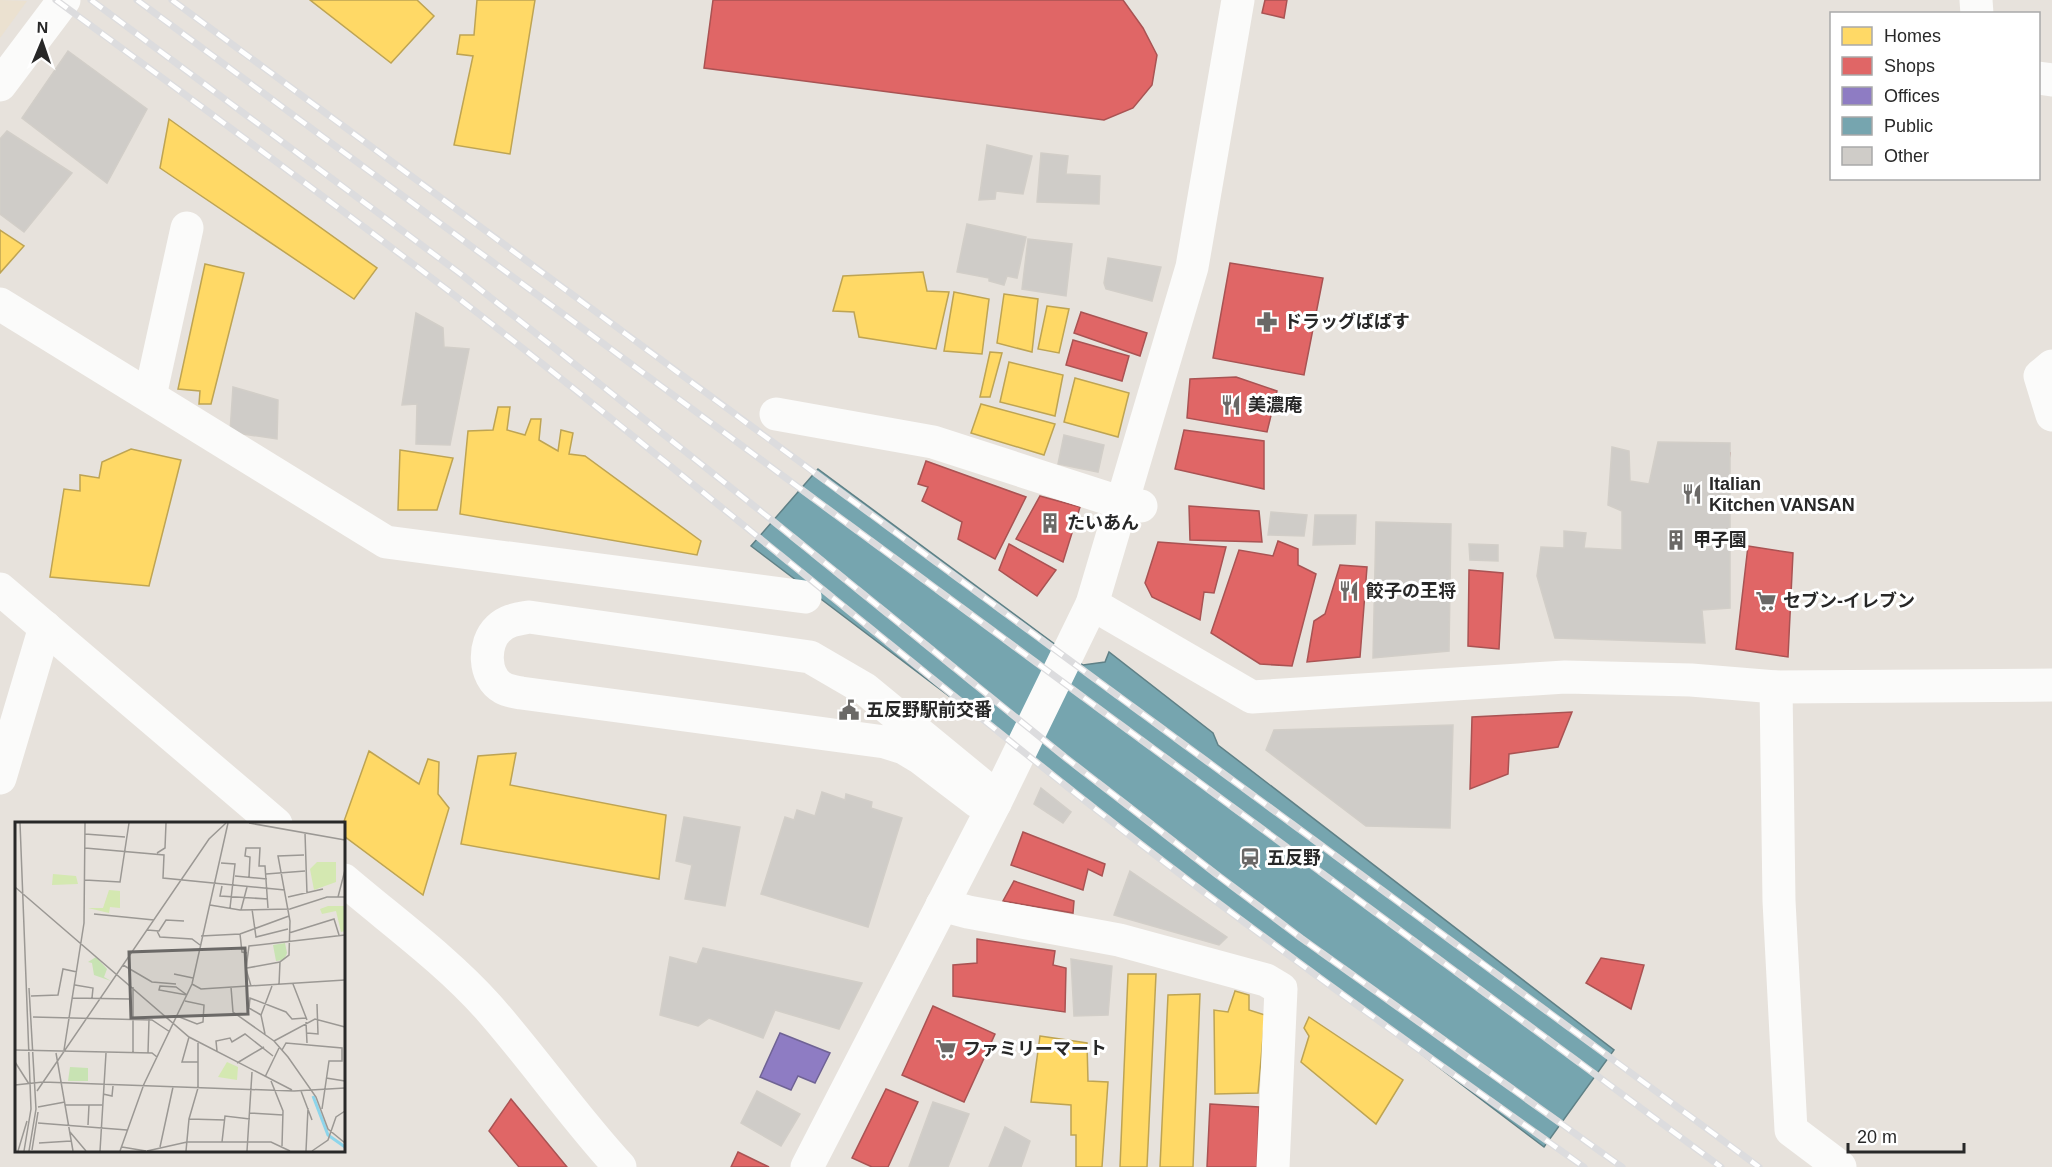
<svg xmlns="http://www.w3.org/2000/svg" width="2052" height="1167" viewBox="0 0 2052 1167" font-family="Arial,'Noto Sans JP',sans-serif">
<rect width="100%" height="100%" fill="#e7e2dc"/>
<path fill="#ebe1d0" d="M0,0L27,1L0,38Z"/>
<g fill="#ffd966" stroke="#bea453" stroke-width="1.5">
<path d="M310,0H417L434,16L391,63Z"/>
<path d="M477,0H535L510,154L454,145L473,56L457,54L460,35H474Z"/>
<path d="M169,119L377,268L354,299L160,168Z"/>
<path d="M0,230L24,246L0,273Z"/>
<path d="M205,264L244,273L211,404H199L200,391L178,389Z"/>
<path d="M923,272L927,291L949,292L936,349L859,337L854,312L833,311L843,276Z"/>
<path d="M954,292L989,299L982,354L944,351Z"/>
<path d="M1004,294L1038,299L1032,352L997,343Z"/>
<path d="M1047,306L1069,309L1059,353L1038,349Z"/>
<path d="M990,352L1002,353L990,397H980Z"/>
<path d="M1009,362L1063,375L1055,416L1000,402Z"/>
<path d="M1075,378L1129,393L1118,437L1064,422Z"/>
<path d="M981,404L1055,424L1044,455L971,433Z"/>
<path d="M498,407H510L507,430L525,435L531,419H541L539,440L558,451L561,430L573,433L569,454L585,456L701,541L697,555L460,514L468,431L493,430Z"/>
<path d="M131,449L181,460L149,586L50,577L64,489L80,491V475L99,478L102,462Z"/>
<path d="M400,450L453,458L437,510H398Z"/>
<path d="M369,751L419,784L428,759L439,762L438,794L449,808L423,895L344,836L343,824Z"/>
<path d="M516,753L510,785L666,815L659,879L461,844L478,756Z"/>
<path d="M1128,974H1156L1147,1167H1120Z"/>
<path d="M1235,991L1249,995V1010L1265,1015L1258,1093L1215,1094L1214,1010L1228,1012Z"/>
<path d="M1200,994L1193,1167H1160L1168,995Z"/>
<path d="M1309,1017L1403,1080L1376,1124L1301,1062L1309,1036L1304,1028Z"/>
<path d="M1040,1036L1087,1043L1088,1081L1108,1082L1102,1167H1076V1135H1071V1105L1031,1102Z"/>
</g>
<g fill="#e06666" stroke="#a95353" stroke-width="1.5">
<path d="M713,0H1123L1143,28L1157,55L1152,85L1133,108L1104,120L704,68Z"/>
<path d="M1265,0H1287L1284,18L1262,13Z"/>
<path d="M1230,263L1323,278L1304,375L1213,358Z"/>
<path d="M1081,312L1147,333L1140,356L1074,333Z"/>
<path d="M1073,340L1129,356L1122,381L1066,365Z"/>
<path d="M1236,377L1277,391L1267,432L1187,418L1190,379Z"/>
<path d="M1184,430L1264,441V489L1175,469Z"/>
<path d="M1664,451L1730,453L1716,545L1658,536Z"/>
<path d="M926,461L1026,497L995,559L958,539L962,522L922,501L928,487L918,484Z"/>
<path d="M1040,496L1080,507L1063,562L1016,539Z"/>
<path d="M1189,506L1259,511L1262,542L1190,540Z"/>
<path d="M1278,541L1298,549V565L1316,574L1292,666L1260,664L1211,633L1239,550L1273,556Z"/>
<path d="M1158,542L1226,547L1214,593L1204,592L1200,620L1152,597L1145,583Z"/>
<path d="M1009,544L1056,570L1037,596L999,570Z"/>
<path d="M1748,546L1793,553L1788,657L1736,649Z"/>
<path d="M1340,565L1367,567L1360,657L1307,662L1314,621L1325,614Z"/>
<path d="M1469,570L1503,573L1499,649L1468,646Z"/>
<path d="M1572,712L1558,747L1509,754L1508,774L1470,789L1472,717Z"/>
<path d="M1023,832L1105,864L1102,876L1088,869L1083,890L1011,865Z"/>
<path d="M1014,881L1074,901L1073,913L1003,901Z"/>
<path d="M977,939L1055,951L1053,965L1066,968L1065,1012L953,996V965L977,963Z"/>
<path d="M1601,958L1644,965L1631,1009L1586,983Z"/>
<path d="M933,1006L995,1034L964,1102L902,1075Z"/>
<path d="M886,1089L918,1102L888,1167H872L852,1158Z"/>
<path d="M511,1099L567,1167H519L489,1131Z"/>
<path d="M1210,1104L1259,1107L1257,1167H1207Z"/>
<path d="M738,1152L769,1167H731Z"/>
</g>
<path fill="#8e7cc3" stroke="#6f6394" stroke-width="1.5" d="M780,1033L830,1053L815,1083L798,1076L791,1090L760,1077Z"/>
<path fill="#76a5af" stroke="#5f8086" stroke-width="1.5" d="M818,469L1083,665L1105,662L1109,652L1213,733L1218,745L1614,1050L1544,1147L751,546Z"/>
<g fill="#cfccc8" stroke="#d2cec8" stroke-width="1.5">
<path d="M68,51L147,109L107,183L22,118Z"/>
<path d="M7,131L72,173L24,232L0,214V139Z"/>
<path d="M987,145L1032,156L1023,194L996,191L995,199L979,200Z"/>
<path d="M1041,153L1068,156L1066,174L1100,176L1099,204L1037,202Z"/>
<path d="M967,224L1026,237L1017,278L1007,276L1004,285L989,281V278L957,272Z"/>
<path d="M1028,239L1072,244L1066,296L1022,289Z"/>
<path d="M1108,258L1161,267L1152,301L1106,289L1104,283Z"/>
<path d="M416,313L443,328L444,347L469,349L450,445L416,444L417,404L402,405Z"/>
<path d="M233,387L278,400L277,439L230,432Z"/>
<path d="M1064,435L1104,445L1098,472L1058,464Z"/>
<path d="M1658,442L1730,443V608L1702,610L1705,643L1555,638L1537,576L1541,547L1564,548V531L1586,533L1584,548L1622,550V511L1608,505L1612,447L1629,451L1630,481L1649,484Z"/>
<path d="M1271,512L1307,515L1304,536L1268,535Z"/>
<path d="M1315,515H1356L1355,544L1313,545Z"/>
<path d="M1376,522L1451,524L1449,651L1373,658Z"/>
<path d="M1469,544L1498,545V561L1470,560Z"/>
<path d="M1453,725L1450,828L1366,826L1266,750L1274,730Z"/>
<path d="M1041,788L1071,812L1063,823L1034,804Z"/>
<path d="M822,792L845,800L846,794L872,802L871,808L902,818L868,927L761,894L785,817L794,820L797,810L815,816Z"/>
<path d="M684,817L740,827L725,906L685,899L692,865L676,861Z"/>
<path d="M1130,871L1227,937L1219,945L1114,915Z"/>
<path d="M703,948L862,983L839,1029L775,1010L763,1038L709,1018L698,1026L660,1015L670,957L697,964Z"/>
<path d="M1071,959L1112,966L1108,1015L1074,1016Z"/>
<path d="M757,1091L800,1114L781,1146L741,1123Z"/>
<path d="M933,1102L969,1114L948,1167H909Z"/>
<path d="M1005,1127L1030,1141L1021,1167H989Z"/>
</g>
<g fill="none" stroke-linecap="round" stroke-linejoin="round">
<g stroke="#fbfbfa" stroke-width="33">
<path d="M1976,0L1977,14"/>
<path d="M2038,78L2052,80"/>
<path d="M0,85L64,0"/>
<path d="M0,304L386,542L805,597"/>
<path d="M2052,366L2040,376L2052,415"/>
<path d="M150,396L187,228"/>
<path d="M776,414L933,442L1122,503L1141,506"/>
<path d="M0,589L276,824"/>
<path d="M1092,604L1252,697L1565,677L1691,680L1776,687L2052,685"/>
<path d="M529,617L810,657L865,689L983,786L995,803L978,802L919,757L904,748L885,742L521,693C516,692 508,691 503,688C483,677 483,643 498,629C507,620 518,619 529,617Z"/>
<path d="M1776,687L1779,901L1791,1130L1840,1167"/>
<path d="M0,778L45,627"/>
<path d="M344,880C392,921 446,960 488,1007C534,1059 573,1116 620,1167"/>
<path d="M942,905L968,912L1119,940L1266,980L1281,989L1273,1167"/>
<path d="M807,1167L995,803L1092,604L1192,267L1238,0"/>
</g>
<g stroke="#dcdcde" stroke-width="7">
<g id="rail">
<path d="M56,0C196,103 337,205 475,311C676,467 871,631 1070,789C1237,921 1410,1044 1584,1167"/>
<path d="M91,0L462,275L768,517L1066,758L1216,874L1301,938L1622,1167"/>
<path d="M137,0L1721,1167"/>
<path d="M172,0C701,390 1230,778 1759,1167"/>
</g>
</g>
<use href="#rail" stroke="#fff" stroke-width="4.5" stroke-dasharray="14" stroke-linecap="butt"/>
</g>
<defs>
<g id="pharmacy-bare" transform="scale(1.62)"><path d="M-2-6h4v4h4v4h-4v4h-4v-4h-4v-4h4Z" fill="#6b6967" stroke="#fff" stroke-width="2.5" paint-order="stroke"/></g>
<g id="restaurant-bare" transform="scale(1.62)"><path d="M-5-6h1v4h1v-4h1v4h1v-4h1v5L-1.5 .5V6h-2V.5L-5-1ZM5-6V6H3V1.5H1.5Q1.5-4 5-6Z" fill="#6b6967" stroke="#fff" stroke-width="2.5" paint-order="stroke"/></g>
<g id="building-bare" transform="scale(1.62)"><path d="M-4-6H4V6H1V3H-1V6H-4ZM-2.5-4.3h1.7v1.8h-1.7ZM.8-4.3h1.7v1.8H.8ZM-2.5-1h1.7V.8h-1.7ZM.8-1h1.7V.8H.8Z" fill="#6b6967" stroke="#fff" stroke-width="2.5" paint-order="stroke"/></g>
<g id="supermarket-bare" transform="scale(1.62)"><path d="M-6-5.5h2.5l.6 2H6L4.5 2H-2.5L-4.4-4H-6ZM-1.5 3.2a1.3 1.3 0 1 0 .1 0ZM3 3.2a1.3 1.3 0 1 0 .1 0Z" fill="#6b6967" stroke="#fff" stroke-width="2.5" paint-order="stroke"/></g>
<g id="civic-bare" transform="scale(1.62)"><path d="M-.6-6.5H3V-4.5H.6V-3L4-1V1h2V6H-6V1h2V-1L-.6-3ZM-1.2 2.5V6h2.4V2.5Z" fill="#6b6967" stroke="#fff" stroke-width="2.5" paint-order="stroke"/></g>
<g id="station-bare" transform="scale(1.62)"><path d="M-3-6H3Q5-6 5-4V2Q5 4 3 4L4.5 6H3L1.5 4h-3L-3 6H-4.5L-3 4Q-5 4-5 2V-4Q-5-6-3-6ZM-3.5-4v3h7v-3ZM-3.5 1v1.5H-2V1ZM2 1v1.5H3.5V1Z" fill="#6b6967" stroke="#fff" stroke-width="2.5" paint-order="stroke"/></g>
</defs>
<g fill-rule="evenodd">
<use href="#pharmacy-bare" x="1267" y="322"/>
<use href="#restaurant-bare" x="1231" y="405"/>
<use href="#restaurant-bare" x="1692" y="494"/>
<use href="#building-bare" x="1050" y="523"/>
<use href="#building-bare" x="1676" y="540"/>
<use href="#restaurant-bare" x="1349" y="591"/>
<use href="#supermarket-bare" x="1766" y="601"/>
<use href="#civic-bare" x="849" y="710"/>
<use href="#station-bare" x="1250" y="858"/>
<use href="#supermarket-bare" x="946" y="1049"/>
</g>
<g text-anchor="middle" stroke-width="6" stroke-linejoin="round" paint-order="stroke">
<g font-size="18" font-weight="bold" fill="#282828" stroke="#fff" text-anchor="start">
<text x="1284" y="328">ドラッグぱぱす</text>
<text x="1248" y="411">美濃庵</text>
<text x="1709" y="490">Italian<tspan x="1709" dy="21">Kitchen VANSAN</tspan></text>
<text x="1067" y="529">たいあん</text>
<text x="1693" y="546">甲子園</text>
<text x="1366" y="597">餃子の王将</text>
<text x="1783" y="607">セブン-イレブン</text>
<text x="866" y="716">五反野駅前交番</text>
<text x="1267" y="864">五反野</text>
<text x="963" y="1055">ファミリーマート</text>
</g>
</g>
<g transform="translate(15 822)">
<rect width="330" height="330" fill="#e7e2dc"/>
<path d="M270,121L272,131L269,138L261,139L258,123ZM81,135L92,147L89,155L96,159L79,153L77,141L73,140ZM55,245L73,246V259H53Z" fill="#c8e3b3"/>
<path d="M302,40H321V60L299,68L295,47ZM38,52L61,54L63,62L37,63ZM94,68L105,69V86L95,85L94,91L73,86H88ZM313,84H330V109L326,110L321,89L307,92L305,87ZM212,240L223,245L222,258L203,255Z" fill="#d4e8b1"/>
<path fill="none" stroke="#8dd5eb" stroke-width="3" d="M298,274L313,313L330,325"/>
<path fill="none" stroke="#9b9894" stroke-width="1.5" d="M5,1L16,287L9,329M234,1L330,18M290,11L292,72M70,12L110,15M70,26L149,33L148,56L270,68M142,31L150,26L151,1M206,41L220,42L215,86M251,52L290,49M220,54L252,57M234,55L235,35L230,34L231,26H245L244,44H250L253,86M70,58L105,60L114,1M207,64L205,74L253,77M0,65L174,215L277,268M273,75L308,67M323,75L330,48M195,83L225,88L275,87L312,75H330M237,87L241,115L273,107M226,88L232,65M79,92L139,98M132,108L144,109L151,98L169,99M142,109L145,115L177,117L185,123M274,111L319,97L324,113M225,112L227,130L232,131M186,114L225,112L274,94M108,143L137,160L161,162M232,146L265,140M159,152L178,156M177,162L186,167L330,158M278,162L292,198M60,163L78,166L77,176M264,163L265,140L274,133L275,99L263,34L289,33M145,164L161,165L172,173L144,168ZM236,164L231,147L234,124L330,113M118,165V231M216,165L218,190L259,219L273,235L301,275L313,307L330,321M16,174L43,173L48,147L62,150M57,176L115,177M246,193L234,186L235,176L271,190L277,197L291,196M162,194L182,202L188,200L189,183L170,179M18,195L137,198L155,210M291,200L292,221M292,211L303,212L302,182M250,212L246,193L257,164M174,215L167,240H183M259,219L300,197L330,205M0,228L137,231L142,235M49,228L69,101L70,1M267,228L271,221L327,226V239H314L307,287M202,229L201,219L215,216L217,220L230,212L258,234M41,231L58,329M133,231L134,197M0,240L14,262M222,241L249,225M250,255L264,226M311,256L330,259M256,259L268,289L267,324M0,263L28,260L279,269L330,266M22,269L194,17L211,1M286,269L297,298M88,272L97,274L98,264M50,283H87M23,285L50,280M235,291L268,293M174,297L210,298M23,301L112,308M73,303L74,283M55,310L71,329M207,320L210,294L235,297M24,321L56,319M107,325L131,329M145,325L158,265M17,328L23,290M3,329L12,299M14,329L21,287L14,166M85,329L91,231M105,329L129,262L177,162L213,1M132,329L172,320H256L275,329M171,329L174,297L183,266V221M232,329L237,250M291,329L293,286M297,329L313,318L321,295L330,289"/>
<path fill="#6b6967" fill-opacity="0.15" stroke="#6b6967" stroke-width="3" d="M230,126L233,192L116,196L114,130Z"/>
<rect width="330" height="330" fill="none" stroke="#282828" stroke-width="3"/>
</g>
<rect x="1830" y="12" width="210" height="168" fill="#ffffff" stroke="#a9a9a9" stroke-width="1.5"/>
<rect x="1842" y="27" width="30" height="18" fill="#ffd966" stroke="#a9a9a9" stroke-width="1.5"/>
<text x="1884" y="42" font-size="18" fill="#282828">Homes</text>
<rect x="1842" y="57" width="30" height="18" fill="#e06666" stroke="#a9a9a9" stroke-width="1.5"/>
<text x="1884" y="72" font-size="18" fill="#282828">Shops</text>
<rect x="1842" y="87" width="30" height="18" fill="#8e7cc3" stroke="#a9a9a9" stroke-width="1.5"/>
<text x="1884" y="102" font-size="18" fill="#282828">Offices</text>
<rect x="1842" y="117" width="30" height="18" fill="#76a5af" stroke="#a9a9a9" stroke-width="1.5"/>
<text x="1884" y="132" font-size="18" fill="#282828">Public</text>
<rect x="1842" y="147" width="30" height="18" fill="#cfccc8" stroke="#a9a9a9" stroke-width="1.5"/>
<text x="1884" y="162" font-size="18" fill="#282828">Other</text>
<g transform="translate(42 42) rotate(2)" stroke="#ffffff" stroke-width="4.5" paint-order="stroke">
<path d="M0-4.5L10 22L0 15L-10 22Z" fill="#282828"/>
<text y="-9" font-size="16" font-weight="bold" text-anchor="middle" fill="#282828">N</text>
</g>
<path d="M1848 1143v9h116v-9" fill="none" stroke="#282828" stroke-width="3"/>
<text x="1857" y="1143" font-size="18" fill="#282828" stroke="#ffffff" stroke-width="4.5" paint-order="stroke">20 m</text>
</svg>
